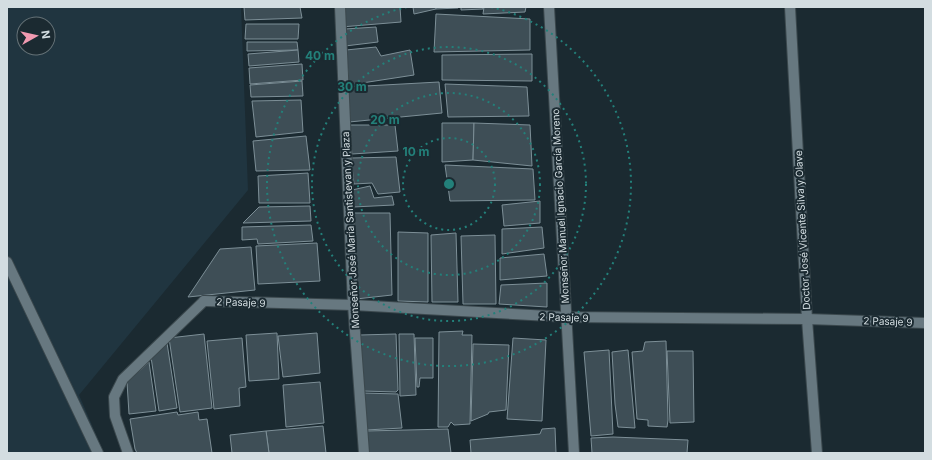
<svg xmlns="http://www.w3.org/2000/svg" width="932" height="460" viewBox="0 0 932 460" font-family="Inter,sans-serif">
<rect width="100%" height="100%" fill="#1b2a31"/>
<path fill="#203540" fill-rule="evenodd" d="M7,7H241L248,190L79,395L104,453H7ZM24,24H48V48H24Z"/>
<g fill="#3e4e56" stroke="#7d8f97">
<path d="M244,7H300L302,18L245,20Z"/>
<path d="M343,7H400L401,22L341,27Z"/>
<path d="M413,7H436V9L414,14Z"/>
<path d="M436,7H458V8L436,9Z"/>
<path d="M461,7H483V9L461,10Z"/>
<path d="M484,7H526L525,12L483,14Z"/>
<path d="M436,14L530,19V50L434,52Z"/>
<path d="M246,24H299L298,39H245Z"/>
<path d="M376,27L378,42L345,46V29Z"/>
<path d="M247,42H297L298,50L247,51Z"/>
<path d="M376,47L381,56L410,50L414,75L349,85L346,50Z"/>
<path d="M298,50L299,62L249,66L248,54Z"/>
<path d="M532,54V81L442,80V55Z"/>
<path d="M302,64L303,80L250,84L249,68Z"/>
<path d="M302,81L303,96L251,97L250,85Z"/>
<path d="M439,82L442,113L349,122L347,87Z"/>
<path d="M445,84L527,87L529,116L448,117Z"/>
<path d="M301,100L303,132L256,137L252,101Z"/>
<path d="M442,123H474L473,160L442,162Z"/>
<path d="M474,123L530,125L532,166L473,160Z"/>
<path d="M349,125H395L398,151L352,154Z"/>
<path d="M306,136L310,170L256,171L253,141Z"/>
<path d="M396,157L400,192L378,194L372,183L354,184L351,158Z"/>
<path d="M445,165L533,169L535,200L450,201Z"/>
<path d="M308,173L310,203H259L258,176Z"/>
<path d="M370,186L374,198L392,196L394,205L353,207L352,190Z"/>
<path d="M540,201V223L504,226L502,205Z"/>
<path d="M310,206L311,221L243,223L259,207Z"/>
<path d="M353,213H390L392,295L356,299Z"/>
<path d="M311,225L313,241L258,244L257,239L242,240V227Z"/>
<path d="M542,227L544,248L502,254V229Z"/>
<path d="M398,232L428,233V302L398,301Z"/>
<path d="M456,233L458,302H432L431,235Z"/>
<path d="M495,235L496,304H463L461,236Z"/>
<path d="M317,243L320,281L258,284L256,246Z"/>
<path d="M251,247L255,290L188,297L220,249Z"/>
<path d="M544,254L547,276L500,280V258Z"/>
<path d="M547,283V307L499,304L501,285Z"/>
<path d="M463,331L462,335H472L470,424L454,425L451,422L448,427H438L439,332Z"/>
<path d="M277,333L279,379L249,381L246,335Z"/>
<path d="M317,333L320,373L283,377L278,336Z"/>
<path d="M204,334L212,408L180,412L169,338Z"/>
<path d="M396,334L398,390L396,392L363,391L360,335Z"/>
<path d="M399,334H414L416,395L400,396Z"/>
<path d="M242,338L246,387L239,388L240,406L214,409L207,341Z"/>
<path d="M415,338H433V378H420L419,387H417Z"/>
<path d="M513,338L546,340L542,421L507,419Z"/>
<path d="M666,341L668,420L667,427L648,426V420L637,419L632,352L643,351L645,342Z"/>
<path d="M167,343L177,408L159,411L151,357Z"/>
<path d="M473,344L509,345L506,410L489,412L488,414L471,421Z"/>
<path d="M609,350L613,434L591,436L584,352Z"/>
<path d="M628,350L635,428L618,427L615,404L612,352Z"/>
<path d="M667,351H693L694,422L670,423Z"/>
<path d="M149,362L156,411L129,414L127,382Z"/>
<path d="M320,382L324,423L286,427L283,385Z"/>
<path d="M363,393L398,394L402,428L366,430Z"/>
<path d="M177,412L178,415L198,412L199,420L207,419L212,453H137L135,449L130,419Z"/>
<path d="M323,426L326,453H269L266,431Z"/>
<path d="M555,428L556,453H471L470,440L540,434L542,429Z"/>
<path d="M448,429L451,453H367L366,431Z"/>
<path d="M266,431L269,453H232L230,435Z"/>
<path d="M613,437L688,440L687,453H592L591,438Z"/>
</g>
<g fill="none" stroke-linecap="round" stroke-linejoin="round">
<g stroke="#3b484d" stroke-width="12">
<g id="service">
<path d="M7,262L98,453"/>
<path d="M128,453L115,416L114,397L123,379L204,301"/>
</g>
</g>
<g stroke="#3b484d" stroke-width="12">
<g id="minor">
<path d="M340,7L353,305L364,453"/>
<path d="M549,7L574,453"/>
<path d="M790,7L807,319L817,453"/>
<path d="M204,301L353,305L567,317L807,319L925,323"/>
</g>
</g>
<use href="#service" stroke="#677880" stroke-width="10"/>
<use href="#minor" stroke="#677880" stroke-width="10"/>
</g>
<g fill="none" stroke="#23807a" stroke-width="2" stroke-dasharray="2 4">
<circle cx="449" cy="184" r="46"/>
<circle cx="449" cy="184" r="91"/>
<circle cx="449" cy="184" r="137"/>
<path d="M491 7A182 182 0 1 1 407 7"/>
</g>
<g text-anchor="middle" stroke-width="4" stroke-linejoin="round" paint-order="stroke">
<g font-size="10" fill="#d3dde1" stroke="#1b2a31">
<text transform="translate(560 206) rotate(-93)" y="4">Monseñor Manuel Ignacio García Moreno</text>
<text transform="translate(350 230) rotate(-93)" y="4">Monseñor José María Santistevan y Plaza</text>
<text transform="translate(802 230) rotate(-93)" y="4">Doctor José Vicente Silva y Olave</text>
<text transform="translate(241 302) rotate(2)" y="4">2 Pasaje 9</text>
<text transform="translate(564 317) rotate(2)" y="4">2 Pasaje 9</text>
<text transform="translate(888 321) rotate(2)" y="4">2 Pasaje 9</text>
</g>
</g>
<circle cx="449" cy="184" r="6" fill="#23807a" stroke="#1b2a31" stroke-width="2"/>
<g font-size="12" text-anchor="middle" font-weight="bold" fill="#23807a" stroke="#1b2a31" stroke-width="4" stroke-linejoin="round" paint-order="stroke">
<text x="320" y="60">40 m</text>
<text x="352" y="91">30 m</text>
<text x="385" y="124">20 m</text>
<text x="416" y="156">10 m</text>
</g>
<rect width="932" height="460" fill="none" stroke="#d3dde1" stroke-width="16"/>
<g transform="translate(36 36) rotate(82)"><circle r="19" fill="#1b2a31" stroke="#657277"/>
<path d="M0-3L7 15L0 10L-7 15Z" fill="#f19ab1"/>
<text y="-6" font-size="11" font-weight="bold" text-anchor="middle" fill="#d3dde1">N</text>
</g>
</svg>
